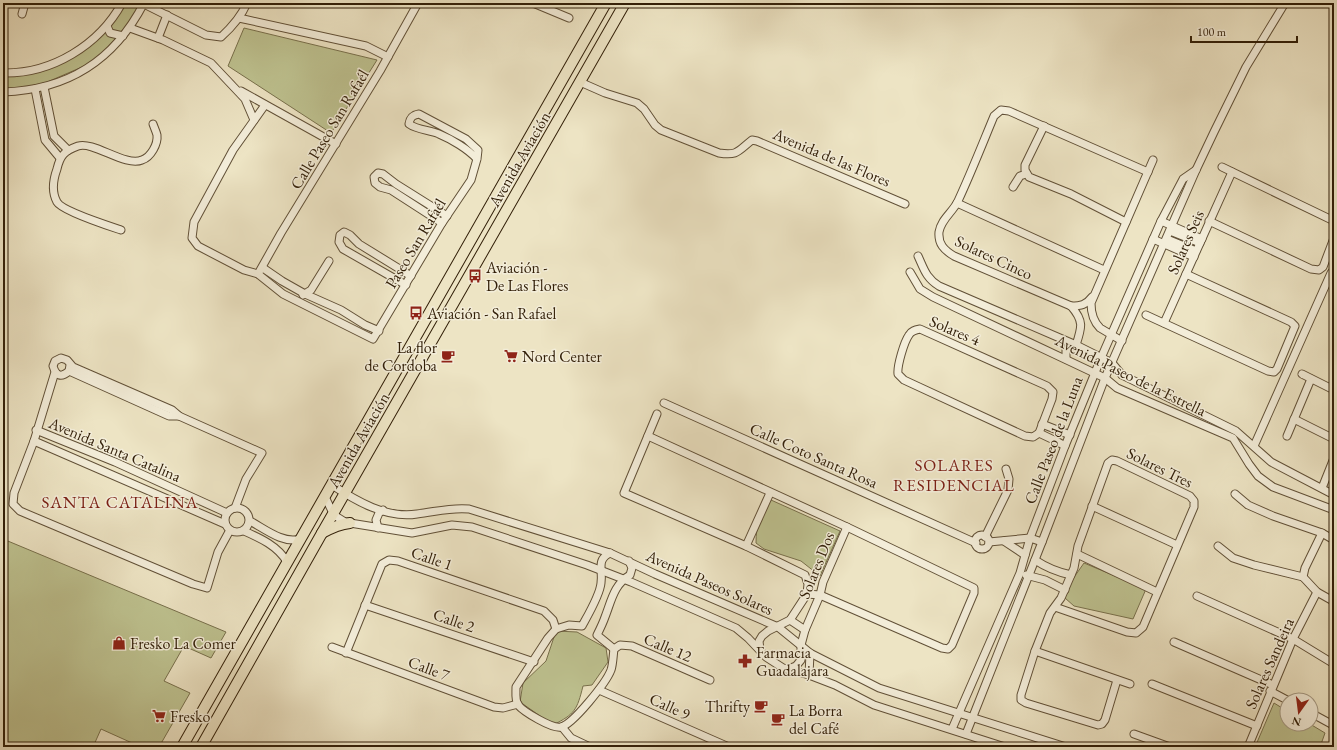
<svg xmlns="http://www.w3.org/2000/svg" width="1337" height="750" viewBox="0 0 1337 750" font-family="'EB Garamond',serif">
<rect width="100%" height="100%" fill="#ede4c4"/>
<filter id="stains"><feTurbulence type="fractalNoise" baseFrequency=".005" numOctaves="4"/><feColorMatrix values="0 0 0 0 .2 0 0 0 0 .09 0 0 0 0 .02 0 0 0 .5 -.17"/></filter>
<radialGradient id="worn" r=".72"><stop offset=".6" stop-color="#630" stop-opacity="0"/><stop offset="1" stop-color="#630" stop-opacity=".3"/></radialGradient>
<g fill="#bec290" stroke="#78704c">
<path d="M124,3H142L133,18L96,61L38,86L3,89V74L46,69L110,27Z"/>
<path d="M244,28L377,60L331,133L228,66Z"/>
<path d="M771,500L840,531L820,576L801,561L764,549L756,543C756,524 760,516 771,500Z"/>
<path d="M3,539L226,632L211,658L184,646L164,681L190,693L159,747H141L101,729L93,747H3Z"/>
<path d="M1084,563L1146,589L1133,619L1074,606L1065,598L1070,583Z"/>
<path d="M556,631L577,632L606,648L608,662L592,685L583,686C577,710 575,714 553,725L520,702L523,683L546,661Z"/>
<path d="M1274,703L1287,711V724H1310L1325,733L1320,747H1255Z"/>
</g>
<g fill="none" stroke-linecap="round" stroke-linejoin="round">
<g stroke="#615037" stroke-width="9">
<g id="street">
<path d="M533,3L569,18"/>
<path d="M144,4L206,35L221,37C232,27 241,17 247,3"/>
<path d="M22,14L25,3"/>
<path d="M239,18L366,46L388,57"/>
<path d="M107,26L110,33L123,36"/>
<path d="M130,28L163,40L211,63L245,99L254,120"/>
<path d="M158,38L167,15"/>
<path d="M3,73C52,74 99,45 122,3"/>
<path d="M580,82L605,93L637,103L644,109L655,125L661,130L719,153C738,156 738,151 752,140L757,141L905,204"/>
<path d="M44,87L54,136L68,150"/>
<path d="M35,89L45,140L60,158"/>
<path d="M241,91L336,144"/>
<path d="M3,92C68,90 114,61 144,3"/>
<path d="M265,105L233,150L194,222L192,238L198,246L244,270L258,274L283,294L373,339L442,223L471,180L477,159L478,150L466,139L419,114C413,115 410,117 409,124C417,130 430,130 439,134C451,139 468,149 477,159"/>
<path d="M1044,126L1025,165V170L1029,177L1071,194L1126,222"/>
<path d="M1222,167L1334,221"/>
<path d="M1013,187L1020,176L1026,174"/>
<path d="M957,203L1104,270"/>
<path d="M1161,221L1202,239"/>
<path d="M1209,221L1311,269L1319,270L1323,267L1334,238"/>
<path d="M442,223L391,190L380,187L375,183L374,177L378,173L383,174L396,184L447,216"/>
<path d="M121,230C109,226 62,211 57,202C51,191 53,180 57,169C60,156 64,151 78,146C94,141 125,167 142,160C151,157 158,144 157,135C156,131 154,127 153,124"/>
<path d="M1170,231L1200,243"/>
<path d="M1153,239L1194,257"/>
<path d="M1167,239L1196,251"/>
<path d="M918,256C924,269 926,278 939,286L1076,345L1112,363L1122,375L1236,431L1271,462L1334,495"/>
<path d="M263,268L282,281L305,294L341,310L365,325L379,331"/>
<path d="M910,272L920,289L933,297L1105,378L1117,388L1233,438L1249,464L1258,476L1273,487L1334,510"/>
<path d="M258,274L281,233L380,71L418,3"/>
<path d="M406,285L343,249L339,242L340,235L344,232L350,235L359,244L411,276"/>
<path d="M303,295L311,290L329,261"/>
<path d="M1071,306C1081,306 1086,305 1092,297"/>
<path d="M1146,315L1268,371L1274,372L1277,369L1295,326L1291,322L1186,274"/>
<path d="M1164,323L1232,172"/>
<path d="M920,329L1047,386L1053,392L1052,399L1039,433L1033,437L1025,436L904,380L898,374C897,366 904,342 909,335C911,331 915,330 920,329Z"/>
<path d="M1122,341L1100,328C1093,321 1091,312 1091,303L1153,160"/>
<path d="M1066,359V350L1068,348L1076,345C1082,327 1084,321 1071,306L954,256C944,250 938,244 939,232C941,219 953,212 958,201C971,173 982,145 994,116L1001,110L1009,111L1148,172"/>
<path d="M70,365L69,371C61,378 56,376 53,366L55,361L61,358L67,360L73,367L172,410L179,416L262,453L246,479L235,508"/>
<path d="M69,371L169,416H179"/>
<path d="M55,372L34,441L14,493L13,504L20,511L193,584L207,588L218,552L230,530"/>
<path d="M1302,374L1334,390"/>
<path d="M664,403L976,543"/>
<path d="M657,414L624,493L746,546L805,575L808,584L807,594L790,620L768,631L762,636L759,641L760,650"/>
<path d="M1294,419L1334,439"/>
<path d="M1042,424L1070,435"/>
<path d="M36,430L115,462L227,513"/>
<path d="M1039,433L1058,442L1065,446"/>
<path d="M648,436L847,527L974,588V593L952,645L948,649L942,648L820,595L807,594"/>
<path d="M1287,436L1311,379"/>
<path d="M34,441L225,524"/>
<path d="M1254,446L1331,273L1334,270"/>
<path d="M332,485C356,501 387,519 417,514C435,512 451,507 469,509L610,553L655,574L778,627L810,653L879,688L1066,747"/>
<path d="M1322,488L1334,458"/>
<path d="M1235,494L1248,505L1273,516L1322,533L1334,540"/>
<path d="M325,497L333,513L337,517L345,522L350,523L412,533L452,525L472,527L587,565L631,582L736,628L748,638L766,657L783,668L809,675L835,685L874,705L1005,747"/>
<path d="M1092,506L1177,545"/>
<circle cx="237" cy="520" r="12"/>
<path d="M250,521C265,529 283,544 300,539"/>
<path d="M378,528L376,520L379,513L383,510"/>
<path d="M244,531C260,538 278,546 287,562"/>
<path d="M1322,533L1305,568L1303,577L1317,592L1333,601L1334,598"/>
<circle cx="982" cy="542" r="7"/>
<path d="M985,537L1008,490L1009,479L1006,469"/>
<path d="M1004,541L1025,555"/>
<path d="M989,542L1030,538L1042,542"/>
<path d="M746,546L770,493"/>
<path d="M1218,546L1233,558L1254,565L1303,577"/>
<path d="M610,553C596,560 603,569 601,583C600,595 588,615 582,626L569,625L556,629L548,638L516,687C516,693 515,700 518,705C524,712 552,729 561,727C573,724 606,683 611,670C613,664 613,656 614,649"/>
<path d="M1077,554L1157,592"/>
<path d="M1035,560C1047,568 1057,572 1071,575"/>
<path d="M1026,575L1045,580L1065,590"/>
<path d="M1197,596L1293,639L1334,664"/>
<path d="M365,605L534,662"/>
<path d="M1055,607L1127,632L1136,633L1143,627L1194,507V501L1190,496L1117,461L1112,460L1108,463L1078,546L1074,568L1061,598L1050,613L1035,651L1021,695V700L1026,703L1098,725L1102,724L1105,720L1117,680"/>
<path d="M790,620L805,630"/>
<path d="M1174,642L1273,685"/>
<path d="M332,647L494,707L503,708L518,704"/>
<path d="M614,649L597,635C600,629 603,623 605,617C611,602 614,584 630,575L632,568L629,561"/>
<path d="M614,649L620,645L632,646L710,680"/>
<path d="M1035,651L1130,684"/>
<path d="M346,653L382,564L389,560L398,561L544,611L553,620L556,629"/>
<path d="M788,669L796,666L801,660V645L805,630L820,595L823,582L847,527"/>
<path d="M809,675L810,653"/>
<path d="M1152,684L1257,726"/>
<path d="M599,690L729,747"/>
<path d="M1270,691L1287,700"/>
<path d="M1311,713L1333,725L1334,728"/>
<path d="M562,727L571,738L590,747"/>
<path d="M952,729L1020,573L1030,538L1065,446L1101,358L1161,221L1183,179L1196,170"/>
<path d="M966,734L1042,542L1105,378L1196,170L1214,132L1246,67L1285,3"/>
<path d="M1134,734L1170,747"/>
<path d="M1248,747L1293,639L1317,592"/>
<path d="M1333,747L1334,744"/>
</g>
</g>
<g stroke="#321f08" stroke-width="12">
<g id="primary">
<path d="M322,533C331,528 339,524 350,523"/>
<path d="M182,747L606,3"/>
<path d="M201,747L322,533L625,3"/>
</g>
</g>
<use href="#street" stroke="#f3edd9" stroke-width="7"/>
<use href="#primary" stroke="#ede4c4" stroke-width="10"/>
</g>
<defs>
<g id="bus-bare" transform="scale(1.08)"><path d="M-5-6H5V4H4V6H2V4H-2V6H-4V4H-5ZM-3.5-4V0h7V-4ZM-3.5 1.2v1.5H-2V1.2ZM2 1.2v1.5H3.5V1.2Z" fill="#8f2418" stroke="#f3edd9" stroke-width="2.5" paint-order="stroke"/></g>
<g id="cafe-bare" transform="scale(1.08)"><path d="M-5.5-4.5H6V0H3Q3 3.5 0 3.5H-2.5Q-5.5 3.5-5.5 0ZM3-3.2v2h1.7v-2ZM-6 4.5H4V6H-6Z" fill="#8f2418" stroke="#f3edd9" stroke-width="2.5" paint-order="stroke"/></g>
<g id="supermarket-bare" transform="scale(1.08)"><path d="M-6-5.5h2.5l.6 2H6L4.5 2H-2.5L-4.4-4H-6ZM-1.5 3.2a1.3 1.3 0 1 0 .1 0ZM3 3.2a1.3 1.3 0 1 0 .1 0Z" fill="#8f2418" stroke="#f3edd9" stroke-width="2.5" paint-order="stroke"/></g>
<g id="shop-bare" transform="scale(1.08)"><path d="M-5-2.5h2.3a2.7 3.5 0 0 1 5.4 0H5L5.5 6h-11ZM-1.5-2.5h3a1.5 2.3 0 0 0-3 0Z" fill="#8f2418" stroke="#f3edd9" stroke-width="2.5" paint-order="stroke"/></g>
<g id="pharmacy-bare" transform="scale(1.08)"><path d="M-2-6h4v4h4v4h-4v4h-4v-4h-4v-4h4Z" fill="#8f2418" stroke="#f3edd9" stroke-width="2.5" paint-order="stroke"/></g>
</defs>
<g fill-rule="evenodd">
<use href="#bus-bare" x="475" y="276"/>
<use href="#bus-bare" x="416" y="313"/>
<use href="#cafe-bare" x="448" y="356"/>
<use href="#supermarket-bare" x="511" y="356"/>
<use href="#shop-bare" x="119" y="643"/>
<use href="#pharmacy-bare" x="745" y="661"/>
<use href="#cafe-bare" x="761" y="706"/>
<use href="#supermarket-bare" x="159" y="716"/>
<use href="#cafe-bare" x="778" y="719"/>
</g>
<g text-anchor="middle" stroke-width="3" stroke-linejoin="round" paint-order="stroke">
<g font-size="16" fill="#321f08" stroke="#f3edd9">
<text transform="translate(329 129) rotate(-59)" y="6">Calle Paseo San Rafaél</text>
<text transform="translate(832 157) rotate(23)" y="6">Avenida de las Flores</text>
<text transform="translate(519 159) rotate(-60)" y="6">Avenida Aviación</text>
<text transform="translate(1185 242) rotate(-66)" y="6">Solares Seis</text>
<text transform="translate(415 243) rotate(-59)" y="6">Paseo San Rafaél</text>
<text transform="translate(994 257) rotate(25)" y="6">Solares Cinco</text>
<text transform="translate(955 330) rotate(23)" y="6">Solares 4</text>
<text transform="translate(1131 375) rotate(26)" y="6">Avenida Paseo de la Estrella</text>
<text transform="translate(358 440) rotate(-60)" y="6">Avenida Aviación</text>
<text transform="translate(1053 440) rotate(-69)" y="6">Calle Paseo de la Luna</text>
<text transform="translate(115 449) rotate(23)" y="6">Avenida Santa Catalina</text>
<text transform="translate(814 455) rotate(24)" y="6">Calle Coto Santa Rosa</text>
<text transform="translate(1160 467) rotate(26)" y="6">Solares Tres</text>
<text transform="translate(432 558) rotate(19)" y="6">Calle 1</text>
<text transform="translate(816 565) rotate(-68)" y="6">Solares Dos</text>
<text transform="translate(710 582) rotate(24)" y="6">Avenida Paseos Solares</text>
<text transform="translate(454 620) rotate(19)" y="6">Calle 2</text>
<text transform="translate(668 647) rotate(23)" y="6">Calle 12</text>
<text transform="translate(1269 663) rotate(-66)" y="6">Solares Sandeira</text>
<text transform="translate(429 668) rotate(20)" y="6">Calle 7</text>
<text transform="translate(670 706) rotate(24)" y="6">Calle 9</text>
</g>
<g font-size="16" fill="#321f08" stroke="#f3edd9" text-anchor="start">
<text x="486" y="273">Aviación -<tspan x="486" dy="18">De Las Flores</tspan></text>
<text x="427" y="319">Aviación - San Rafael</text>
<text x="437" y="353" text-anchor="end">La flor<tspan x="437" dy="18">de Cordoba</tspan></text>
<text x="522" y="362">Nord Center</text>
<text x="130" y="649">Fresko La Comer</text>
<text x="756" y="658">Farmacia<tspan x="756" dy="18">Guadalajara</tspan></text>
<text x="750" y="712" text-anchor="end">Thrifty</text>
<text x="789" y="716">La Borra<tspan x="789" dy="18">del Café</tspan></text>
<text x="170" y="722">Fresko</text>
</g>
<g font-size="17" letter-spacing="1" fill="#7a1f14" stroke="#f3edd9">
<text x="954" y="471">SOLARES<tspan x="954" dy="20">RESIDENCIAL</tspan></text>
<text x="120" y="508">SANTA CATALINA</text>
</g>
</g>
<rect width="1337" height="750" fill="none" stroke="#ede4c4" stroke-width="16"/>
<rect x="4" y="4" width="1329" height="742" fill="none" stroke="#321f08" stroke-width="2"/>
<rect x="8" y="8" width="1321" height="734" fill="none" stroke="#321f08"/>
<g transform="translate(1299 712) rotate(194)"><circle r="19" fill="#f3edd9" stroke="#a69b85"/>
<path d="M0-3L7 15L0 10L-7 15Z" fill="#8f2418"/>
<text y="-6" font-size="11" font-weight="bold" text-anchor="middle" fill="#321f08">N</text>
</g>
<path d="M1191 36v6h106v-6" fill="none" stroke="#321f08" stroke-width="2"/>
<text x="1197" y="36" font-size="12" fill="#321f08" stroke="#f3edd9" stroke-width="3" paint-order="stroke">100 m</text>
<rect width="100%" height="100%" filter="url(#stains)"/>
<rect width="100%" height="100%" fill="url(#worn)"/>
</svg>
